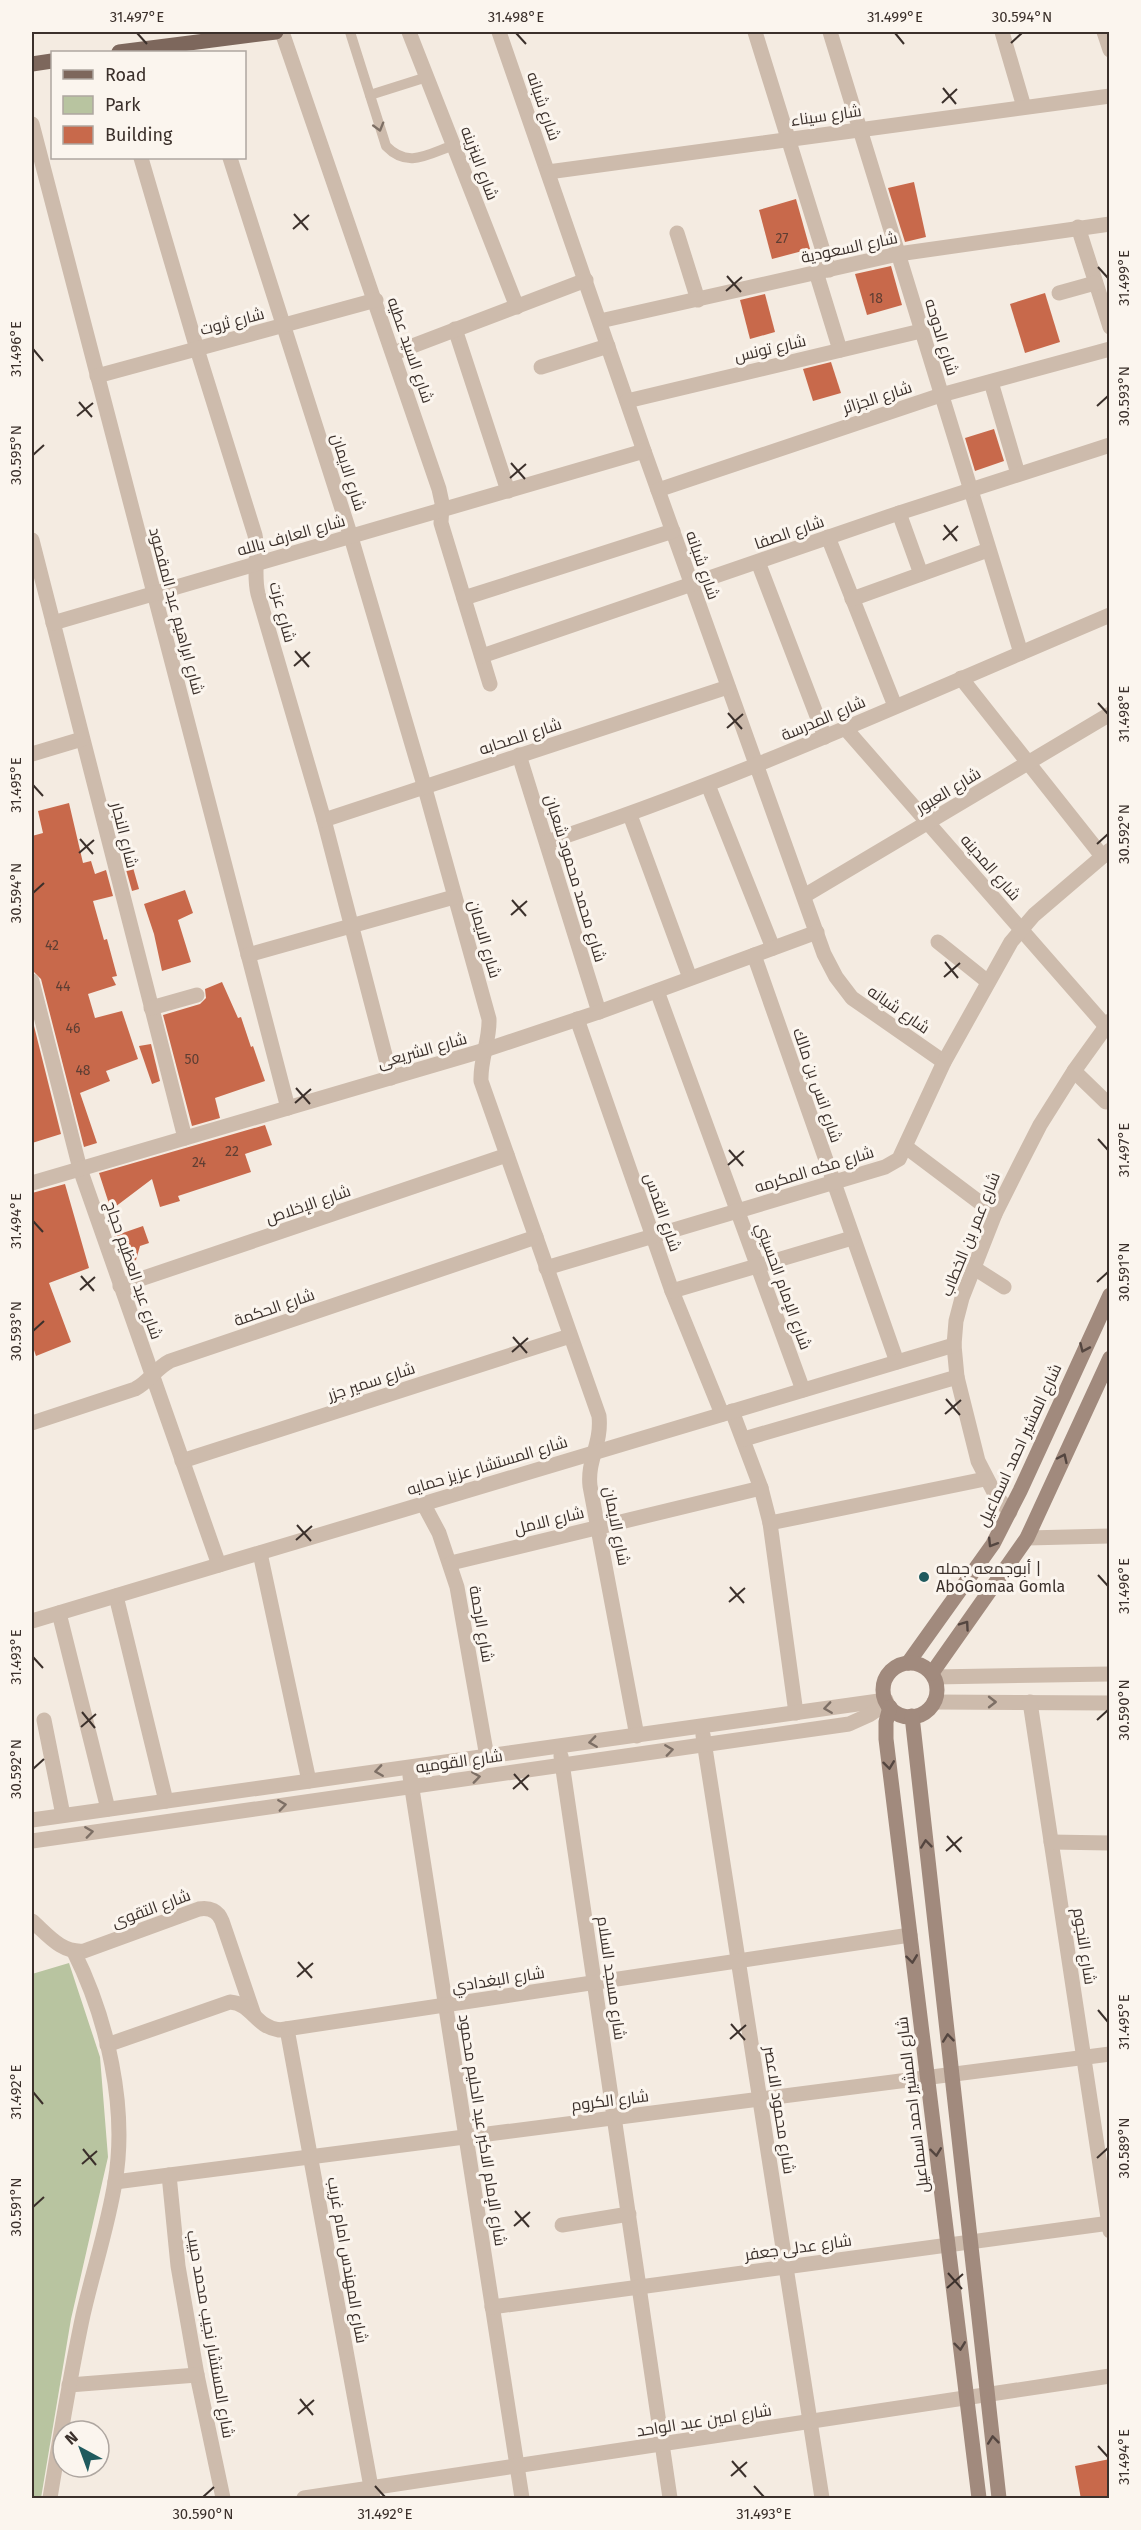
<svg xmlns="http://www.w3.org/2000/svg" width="1141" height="2530" viewBox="0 0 1141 2530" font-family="'Fira Sans',Cairo,sans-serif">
<rect width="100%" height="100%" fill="#f4ebe1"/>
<path fill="#b8c4a0" d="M69,1963L100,2057L108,2157L71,2319L41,2498H32V1974Z"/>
<g fill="#c8694b">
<path d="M914,182L926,237L905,242L888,188Z"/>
<path d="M796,199L810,249L772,259L759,210Z"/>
<path d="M891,266L902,305L867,315L855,274Z"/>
<path d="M1045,293L1060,342L1025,353L1010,304Z"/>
<path d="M765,294L775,332L750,339L740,300Z"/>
<path d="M831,362L841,393L813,401L803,369Z"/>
<path d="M994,429L1004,461L975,471L965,438Z"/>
<path d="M69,803L83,863L91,861L95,874L106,870L113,896L93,901L104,940L107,939L117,976L112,977L116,985L88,994L95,1018L122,1011L138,1059L106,1071L110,1081L80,1093L97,1143L84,1147L41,979L34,972L32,963V836L43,833L38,811Z"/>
<path d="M132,864L139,889L132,891L125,866Z"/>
<path d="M185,890L193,913L178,920L191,962L162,971L154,934L144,904Z"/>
<path d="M222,982L238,1018L241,1017L251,1047L253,1046L265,1081L215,1098L220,1118L192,1126L163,1015L200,1004L206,998L205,989Z"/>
<path d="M32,1018L61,1134L32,1143Z"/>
<path d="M151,1044L160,1081L152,1084L139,1046Z"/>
<path d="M265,1125L272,1145L245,1154L251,1172L178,1196L180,1201L160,1207L152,1179L111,1210L99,1173Z"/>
<path d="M65,1184L89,1268L49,1283L71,1342L36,1356L32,1344V1193Z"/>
<path d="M143,1226L149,1243L140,1246L136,1260L124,1264L114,1236Z"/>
<path d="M1110,2459V2499H1081L1075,2466Z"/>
</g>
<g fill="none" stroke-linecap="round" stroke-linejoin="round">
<g stroke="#cdbbac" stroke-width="10">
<path d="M350,32L386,146C408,169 428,154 454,145"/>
<path d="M370,95L427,77"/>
</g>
<g stroke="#cdbbac" stroke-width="15">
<path d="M282,32L439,489L442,503L441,523L490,684"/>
<path d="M409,32L517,307"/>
<path d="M499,32L644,451L824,954L836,977L852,998L944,1062"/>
<path d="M755,32L829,270"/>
<path d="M830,32L1021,653"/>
<path d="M1002,32L1024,107"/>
<path d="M1104,32L1110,50"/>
<path d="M32,124L288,1108"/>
<path d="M141,158L197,349L255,535C259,555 253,574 258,594L324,820L391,1078"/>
<path d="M230,158L351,537L424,785L489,1019C490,1040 480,1059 481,1081L599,1416C602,1444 587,1460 590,1486L637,1736"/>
<path d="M548,172L1110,96"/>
<path d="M1078,227L1110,327"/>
<path d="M677,233L698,300"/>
<path d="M816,272L840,350"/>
<path d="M1059,293L1095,283"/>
<path d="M600,321L898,254L1110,224"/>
<path d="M455,329L508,491"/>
<path d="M394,353L586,280"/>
<path d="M541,367L608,346"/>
<path d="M97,376L376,300"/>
<path d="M991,382L1018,474"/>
<path d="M627,401L921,331"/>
<path d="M658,490L941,395L1110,349"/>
<path d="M899,513L921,574"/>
<path d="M828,537L895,706"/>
<path d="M32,540L185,1138"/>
<path d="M758,562L825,737"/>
<path d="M464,598L673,531"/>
<path d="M852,599L988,550"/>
<path d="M53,623L644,451"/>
<path d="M482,656L899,513L1110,445"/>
<path d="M961,678L1102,856"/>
<path d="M845,728L1110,1031"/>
<path d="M32,754L82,739"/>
<path d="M519,755L599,1012"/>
<path d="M708,785L773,948"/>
<path d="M630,815L690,978"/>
<path d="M324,820L728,687"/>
<path d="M547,842C739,779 923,694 1110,615"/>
<path d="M804,896L1110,714"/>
<path d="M938,942L988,982"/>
<path d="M248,955L454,897"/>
<path d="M754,955L897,1362"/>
<path d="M32,981L80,1169L219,1565"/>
<path d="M657,991L803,1390"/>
<path d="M151,1008L197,995"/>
<path d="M577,1019L672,1291L722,1414"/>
<path d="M1074,1071L1106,1102"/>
<path d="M906,1147L995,1214"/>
<path d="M32,1183L485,1050L599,1012L817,932"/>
<path d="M546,1268L885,1167L899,1159L944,1062L1011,942L1034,915L1110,850"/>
<path d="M974,1268L1004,1287"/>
<path d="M120,1286L507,1155"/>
<path d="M672,1291L852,1238"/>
<path d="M732,1411L761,1488L770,1523L796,1713"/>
<path d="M32,1423L135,1389C149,1382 156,1368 170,1361L536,1237"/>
<path d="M744,1439L957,1377"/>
<path d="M182,1461L570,1336"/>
<path d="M423,1503L439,1533L457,1587L487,1757"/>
<path d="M1010,1512L996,1496L978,1461L957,1377L954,1345L956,1321L962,1298L995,1214L1017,1170L1040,1125L1074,1071L1110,1021"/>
<path d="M770,1523L985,1479"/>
<path d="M1027,1538L1110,1536"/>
<path d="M260,1553L309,1781"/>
<path d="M451,1563L761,1488"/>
<path d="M116,1596L166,1801"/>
<path d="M59,1613L108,1809"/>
<path d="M32,1621L954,1345"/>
<path d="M934,1677L1110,1674"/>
<path d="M934,1702L1110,1703"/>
<path d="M1030,1702L1110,2231"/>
<path d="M44,1720L63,1815"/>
<path d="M703,1735L822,2498"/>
<path d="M561,1756L670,2498"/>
<path d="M410,1776L522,2498"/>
<path d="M32,1820L886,1700"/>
<path d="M32,1841L849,1724L869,1715L887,1703"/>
<path d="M1051,1842L1110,1843"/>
<path d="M32,1921C48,1935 61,1953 84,1951L199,1909C210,1907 218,1911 222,1921L254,2015"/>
<path d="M287,2029L373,2498"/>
<path d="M107,2045L230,2002C253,2004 254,2026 279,2030L910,1935"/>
<path d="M169,2175L178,2266L197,2375L223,2498"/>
<path d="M115,2182L1110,2054"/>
<path d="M562,2225L629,2214"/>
<path d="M492,2307L1110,2223"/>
<path d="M69,2385L197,2375"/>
<path d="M50,2498C60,2437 70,2376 83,2315C93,2271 108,2226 115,2182C128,2108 107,2018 74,1952"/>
<path d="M304,2498L1110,2376"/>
</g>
<g stroke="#a18a7d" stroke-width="15">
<path d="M908,1663L993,1544L1020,1491L1110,1295"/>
<circle cx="910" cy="1690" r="27"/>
<path d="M932,1673L1027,1538L1110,1358"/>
<path d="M890,1707L886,1722V1739L979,2498"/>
<path d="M912,1716L999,2498"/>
</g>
<g stroke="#7d675c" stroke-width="15">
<path d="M119,52L276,32"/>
<path d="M32,64L52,61"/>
</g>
</g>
<defs><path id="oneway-chevron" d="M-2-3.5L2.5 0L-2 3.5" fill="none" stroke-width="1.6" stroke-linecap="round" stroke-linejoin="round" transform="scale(1.5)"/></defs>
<g stroke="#7d6f65">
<use href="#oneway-chevron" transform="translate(379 127) rotate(74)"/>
<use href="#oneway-chevron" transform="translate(992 1702)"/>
<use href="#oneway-chevron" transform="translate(828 1708) rotate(172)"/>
<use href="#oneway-chevron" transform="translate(593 1742) rotate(172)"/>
<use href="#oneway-chevron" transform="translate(669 1750) rotate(-8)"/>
<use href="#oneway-chevron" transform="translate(379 1771) rotate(172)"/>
<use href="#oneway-chevron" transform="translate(476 1777) rotate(-8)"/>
<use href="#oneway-chevron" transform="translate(282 1805) rotate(-8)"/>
<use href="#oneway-chevron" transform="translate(89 1832) rotate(-8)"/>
</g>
<g stroke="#544640">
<use href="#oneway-chevron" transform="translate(1084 1348) rotate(114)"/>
<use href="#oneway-chevron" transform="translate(1063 1458) rotate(-65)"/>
<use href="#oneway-chevron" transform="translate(992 1543) rotate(122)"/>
<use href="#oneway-chevron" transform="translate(965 1625) rotate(-55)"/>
<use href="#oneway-chevron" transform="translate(889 1765) rotate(83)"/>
<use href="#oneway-chevron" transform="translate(926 1844) rotate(-96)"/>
<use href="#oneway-chevron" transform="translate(912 1959) rotate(83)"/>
<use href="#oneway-chevron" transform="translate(948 2038) rotate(-96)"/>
<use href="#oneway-chevron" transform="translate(936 2152) rotate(83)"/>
<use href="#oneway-chevron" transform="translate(960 2346) rotate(83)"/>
<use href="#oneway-chevron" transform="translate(993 2440) rotate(-96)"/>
</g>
<path fill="none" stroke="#3b302b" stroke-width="2" d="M137,33L147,44M516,33L526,44M895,33L904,44M1011,43L1022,33M943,88L956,104M942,103L957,89M294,214L308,230M293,229L309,215M1098,267L1108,278M727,276L741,292M726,291L742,277M33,349L43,361M79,402L92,417M1097,406L1108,396M77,416L93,403M33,455L44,445M511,463L525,479M510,478L526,464M944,525L957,541M943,540L958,526M295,651L309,667M294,666L310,652M1098,703L1108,714M728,713L742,729M727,728L743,714M33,785L43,796M80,839L93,854M1097,844L1108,834M79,853L94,840M33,893L44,883M512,900L526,916M511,915L527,901M945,962L958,978M944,977L960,963M296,1088L310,1104M295,1103L311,1089M1098,1139L1108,1150M729,1150L743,1166M728,1165L744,1151M33,1221L43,1232M81,1276L94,1291M1097,1282L1108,1272M80,1290L95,1277M33,1331L44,1321M513,1337L527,1353M512,1352L528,1338M946,1399L960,1415M945,1414L961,1400M297,1525L311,1541M296,1540L312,1526M1098,1575L1108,1586M730,1587L744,1603M729,1602L745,1588M33,1657L43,1668M82,1712L95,1728M1097,1720L1108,1710M81,1727L96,1714M33,1769L44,1759M514,1774L528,1790M513,1789L529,1775M947,1836L961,1852M946,1851L962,1837M298,1962L312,1978M297,1977L313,1963M1098,2010L1108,2022M731,2024L745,2040M730,2039L746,2025M33,2092L43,2104M83,2149L96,2165M1097,2158L1108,2148M82,2164L97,2151M33,2207L44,2197M515,2211L529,2227M514,2226L530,2212M948,2273L962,2289M947,2288L963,2274M300,2399L313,2415M298,2414L314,2400M1098,2446L1108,2457M732,2461L746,2477M731,2476L747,2462M375,2486L385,2497M754,2486L764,2497M203,2497L214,2487"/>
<circle fill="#1f5a5e" stroke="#fbf5ee" stroke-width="2" cx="924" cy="1577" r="6"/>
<g text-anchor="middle" stroke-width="6" stroke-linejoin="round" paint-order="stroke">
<g font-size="14" fill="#5e3e33">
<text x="782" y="243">27</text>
<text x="876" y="303">18</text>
<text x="52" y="950">42</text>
<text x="63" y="991">44</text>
<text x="73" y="1033">46</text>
<text x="192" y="1064">50</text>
<text x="83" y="1075">48</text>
<text x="232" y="1156">22</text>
<text x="199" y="1167">24</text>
</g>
<g font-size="16" fill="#3b302b" stroke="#fbf5ee">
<text transform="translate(544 106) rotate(71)" y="6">شارع شبانه</text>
<text transform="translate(826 115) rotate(-8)" y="6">شارع سيناء</text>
<text transform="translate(480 163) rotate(69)" y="6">شارع البنزينه</text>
<text transform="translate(849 247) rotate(-12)" y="6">شارع السعودية</text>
<text transform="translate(232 321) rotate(-15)" y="6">شارع ثروت</text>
<text transform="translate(942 337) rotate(73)" y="6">شارع الدوحه</text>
<text transform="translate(770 348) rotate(-13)" y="6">شارع تونس</text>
<text transform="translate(411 350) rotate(71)" y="6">شارع السيد عطيه</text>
<text transform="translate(877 397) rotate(-18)" y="6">شارع الجزائر</text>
<text transform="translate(349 472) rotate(72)" y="6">شارع الايمان</text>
<text transform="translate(789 532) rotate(-19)" y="6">شارع الصفا</text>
<text transform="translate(291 535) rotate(-16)" y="6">شارع العارف بالله</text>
<text transform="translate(703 565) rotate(71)" y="6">شارع شبانه</text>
<text transform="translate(177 611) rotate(75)" y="6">شارع ابراهيم عبد المقصود</text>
<text transform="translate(283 612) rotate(75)" y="6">شارع عزت</text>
<text transform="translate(823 718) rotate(-23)" y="6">شارع المدرسة</text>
<text transform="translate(520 736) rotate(-18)" y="6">شارع الصحابه</text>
<text transform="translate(948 790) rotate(-31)" y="6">شارع العبور</text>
<text transform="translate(125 835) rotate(76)" y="6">شارع النجار</text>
<text transform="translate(991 867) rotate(49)" y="6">شارع المدينه</text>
<text transform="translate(576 878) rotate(73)" y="6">شارع محمد محمود شعبان</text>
<text transform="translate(485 939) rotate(74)" y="6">شارع الايمان</text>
<text transform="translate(899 1009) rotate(35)" y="6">شارع شبانه</text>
<text transform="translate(422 1050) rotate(-16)" y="6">شارع الشريعى</text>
<text transform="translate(818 1085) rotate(71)" y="6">شارع انس بن مالك</text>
<text transform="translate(814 1169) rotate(-17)" y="6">شارع مكه المكرمه</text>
<text transform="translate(308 1204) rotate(-19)" y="6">شارع الإخلاص</text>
<text transform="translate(663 1212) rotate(71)" y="6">شارع القدس</text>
<text transform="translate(970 1234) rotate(-68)" y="6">شارع عمر بن الخطاب</text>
<text transform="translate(134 1270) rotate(71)" y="6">شارع عبد العظيم حجاج</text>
<text transform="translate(784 1286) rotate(70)" y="6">شارع الإمام الحسيني</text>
<text transform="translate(274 1307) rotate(-19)" y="6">شارع الحكمة</text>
<text transform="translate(371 1381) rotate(-18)" y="6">شارع سمير جزر</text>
<text transform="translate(1019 1445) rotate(-65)" y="6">شارع المشير احمد اسماعيل</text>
<text transform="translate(487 1465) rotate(-17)" y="6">شارع المستشار عزيز حمايه</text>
<text transform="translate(549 1520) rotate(-14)" y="6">شارع الامل</text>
<text transform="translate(617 1526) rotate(79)" y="6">شارع الايمان</text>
<text transform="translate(482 1624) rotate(80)" y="6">شارع الرحمة</text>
<text transform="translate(459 1761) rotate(-8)" y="6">شارع القوميه</text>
<text transform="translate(151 1908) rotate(-20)" y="6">شارع التقوى</text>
<text transform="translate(1085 1946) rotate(81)" y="6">شارع النجوم</text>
<text transform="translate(612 1978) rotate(82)" y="6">شارع مسجد السلام</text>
<text transform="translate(498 1979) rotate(-9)" y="6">شارع البغدادي</text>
<text transform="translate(610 2100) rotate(-7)" y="6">شارع الكروم</text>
<text transform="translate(912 2105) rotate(-97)" y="6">شارع المشير احمد اسماعيل</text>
<text transform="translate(780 2110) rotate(81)" y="6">شارع محمود الاعصر</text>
<text transform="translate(483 2130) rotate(81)" y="6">شارع الإمام الاكبر عبد الحليم محمود</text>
<text transform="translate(798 2247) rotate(-8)" y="6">شارع عدلى جعفر</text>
<text transform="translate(348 2260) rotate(80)" y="6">شارع المهندس امام غريب</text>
<text transform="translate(211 2334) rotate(80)" y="6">شارع المستشار نجيب محمد حبيب</text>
<text transform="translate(704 2420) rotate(-9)" y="6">شارع امين عبد الواحد</text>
</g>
<g font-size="16" fill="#3b302b" stroke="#fbf5ee" text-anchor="start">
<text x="936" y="1574">أبوجمعه جمله |<tspan x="936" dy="18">AboGomaa Gomla</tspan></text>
</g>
</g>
<rect width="1141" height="2530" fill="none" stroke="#fbf5ee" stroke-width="66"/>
<rect x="51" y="51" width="195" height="108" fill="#fbf5ee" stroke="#aea6a0" stroke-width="1.5"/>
<rect x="63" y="70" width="30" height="9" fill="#7d675c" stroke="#aea6a0" stroke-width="1.5"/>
<text x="105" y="81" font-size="18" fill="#3b302b">Road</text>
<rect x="63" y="96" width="30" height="18" fill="#b8c4a0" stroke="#aea6a0" stroke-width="1.5"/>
<text x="105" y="111" font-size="18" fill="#3b302b">Park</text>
<rect x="63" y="126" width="30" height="18" fill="#c8694b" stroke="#aea6a0" stroke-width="1.5"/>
<text x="105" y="141" font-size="18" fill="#3b302b">Building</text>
<g transform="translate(81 2449) rotate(319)"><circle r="28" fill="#fbf5ee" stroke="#aea6a0" stroke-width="1.5"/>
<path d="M0-4.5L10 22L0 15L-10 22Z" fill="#1f5a5e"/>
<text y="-9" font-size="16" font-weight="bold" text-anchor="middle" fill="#3b302b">N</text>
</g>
<rect x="33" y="33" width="1075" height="2464" fill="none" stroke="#3b302b" stroke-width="2"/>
<g font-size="15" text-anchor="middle" fill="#3b302b">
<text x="137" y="22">31.497°E</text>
<text x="516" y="22">31.498°E</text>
<text x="895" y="22">31.499°E</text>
<text x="1022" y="22">30.594°N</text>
<text transform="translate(1124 278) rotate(-90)" y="5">31.499°E</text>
<text transform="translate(16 349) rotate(-90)" y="5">31.496°E</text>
<text transform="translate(1124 396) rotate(-90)" y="5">30.593°N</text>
<text transform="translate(16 455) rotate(-90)" y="5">30.595°N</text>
<text transform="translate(1124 714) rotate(-90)" y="5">31.498°E</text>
<text transform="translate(16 785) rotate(-90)" y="5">31.495°E</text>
<text transform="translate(1124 834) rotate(-90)" y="5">30.592°N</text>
<text transform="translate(16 893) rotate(-90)" y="5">30.594°N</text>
<text transform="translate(1124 1150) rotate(-90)" y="5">31.497°E</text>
<text transform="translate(16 1221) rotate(-90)" y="5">31.494°E</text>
<text transform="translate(1124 1272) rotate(-90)" y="5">30.591°N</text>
<text transform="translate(16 1331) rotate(-90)" y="5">30.593°N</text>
<text transform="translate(1124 1586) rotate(-90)" y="5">31.496°E</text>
<text transform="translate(16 1657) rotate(-90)" y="5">31.493°E</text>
<text transform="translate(1124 1710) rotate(-90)" y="5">30.590°N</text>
<text transform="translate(16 1769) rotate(-90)" y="5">30.592°N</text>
<text transform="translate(1124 2022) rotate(-90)" y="5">31.495°E</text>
<text transform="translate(16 2092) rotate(-90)" y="5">31.492°E</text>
<text transform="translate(1124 2148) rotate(-90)" y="5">30.589°N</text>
<text transform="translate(16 2207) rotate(-90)" y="5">30.591°N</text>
<text transform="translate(1124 2457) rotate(-90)" y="5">31.494°E</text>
<text x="203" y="2519">30.590°N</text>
<text x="385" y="2519">31.492°E</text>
<text x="764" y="2519">31.493°E</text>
</g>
</svg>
